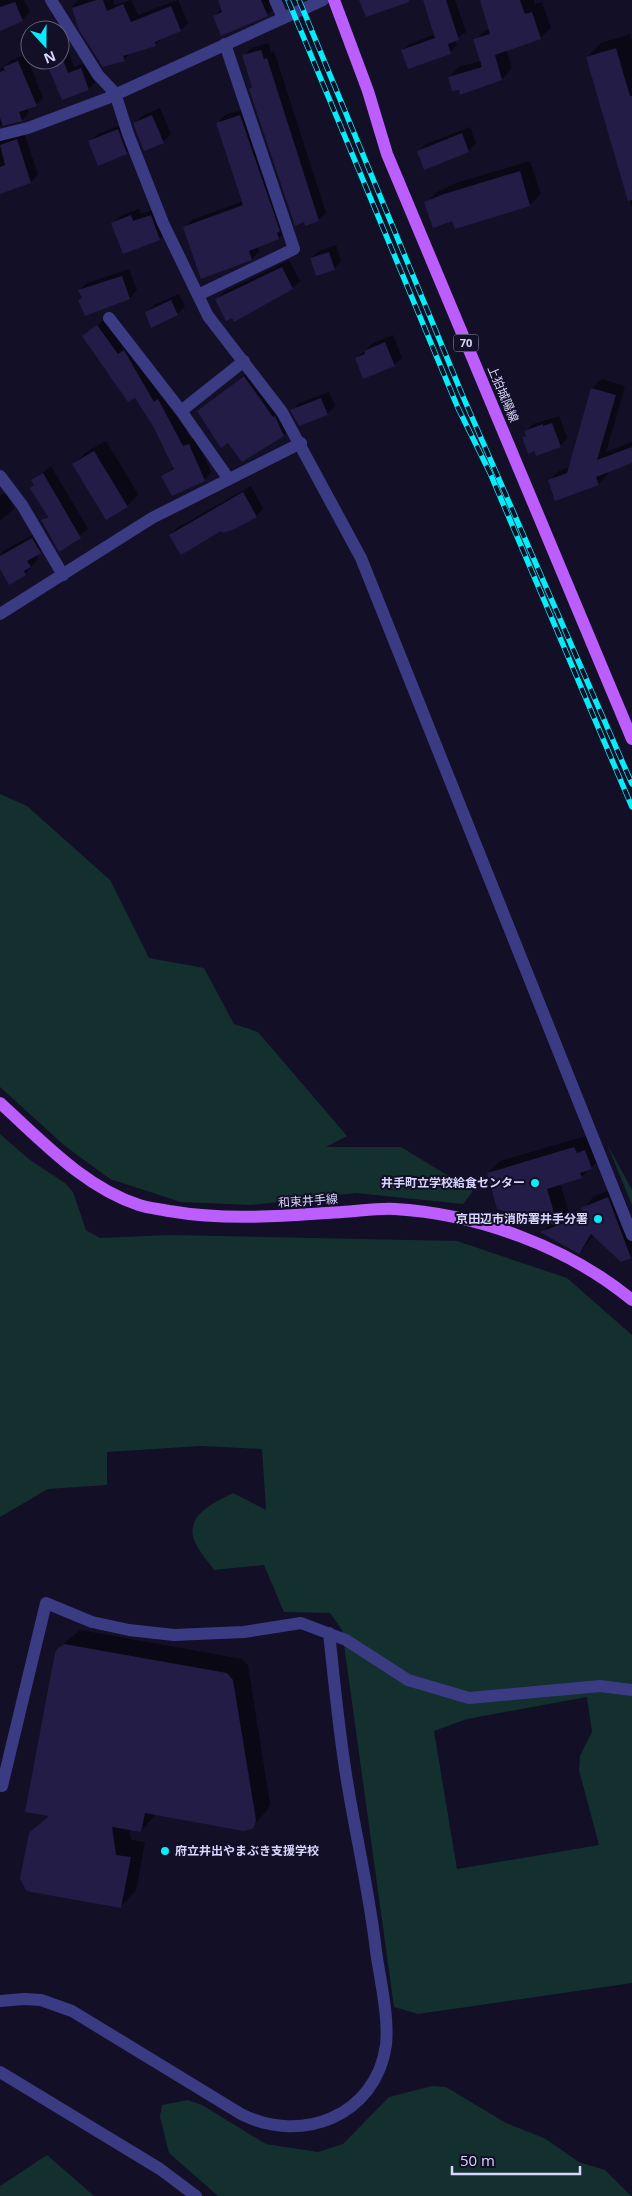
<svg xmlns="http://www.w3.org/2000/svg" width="632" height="2196" viewBox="0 0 632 2196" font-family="'Open Sans','Noto Sans JP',sans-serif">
<rect width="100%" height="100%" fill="#120f26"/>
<g fill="#13302e" fill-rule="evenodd">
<path d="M0,794L27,806L110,880L149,958L204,968L234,1024L258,1032L347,1136L326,1147H401L473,1191L463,1204L356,1193L251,1205L181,1202L110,1179L65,1146L0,1087Z"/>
<path d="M0,1134L30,1160L65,1183L73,1192L86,1230L100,1238L170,1235L457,1241L567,1278L632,1335V1983L418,2014L394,2007L342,1630L330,1613L284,1612L264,1565L214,1570C208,1561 195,1547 193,1536C188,1514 217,1501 233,1493L266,1510L262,1449L201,1446L107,1452V1485L48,1489L0,1517ZM587,1697L592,1732L580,1756L579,1770L599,1845L457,1869L434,1731L467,1719Z"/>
<path d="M607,1144L632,1190V1205Z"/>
<path d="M432,2086L446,2087L506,2123L546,2139L579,2162L605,2170L631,2196H218L169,2153L160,2117L162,2105L188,2100L202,2105L266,2144L318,2152L343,2144L389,2097Z"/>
<path d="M47,2155L94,2196H0V2186Z"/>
</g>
<g fill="#0007">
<path d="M0,0H24L30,12L22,20L0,27Z"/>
<path d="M79,0H113L114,5L131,0L138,15L178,0L188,23L181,30L163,38L156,44L131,52L124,60L80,29L72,6Z"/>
<path d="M219,0H272L275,8L267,15L214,16L222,8Z"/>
<path d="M425,0H455L466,32L455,40L457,45L450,52L403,50L410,44L435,34Z"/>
<path d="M481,0H534L535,4L542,2L551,28L540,38L506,49L512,68L502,79L460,88L449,77L459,67L481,61L475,39L489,28Z"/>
<path d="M630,34L632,42V208L587,57L601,43Z"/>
<path d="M269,43L271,52L274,51L326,213L318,220L253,86L244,56L251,48Z"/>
<path d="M65,44L74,67L88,62L95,83L89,89L47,60H60V46Z"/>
<path d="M26,55L43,98L36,105L27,108L29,113L22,120L0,125V69L12,60Z"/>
<path d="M160,108L171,134L163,142L135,124L142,116Z"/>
<path d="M248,108L286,230L279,238L257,246L259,251L252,259L185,227L192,220L243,201L218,123L225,115Z"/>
<path d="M126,123L134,145L126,153L90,141L98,134Z"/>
<path d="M470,127L476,143L468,151H418L426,144Z"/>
<path d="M0,130L24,133L38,174L31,182L0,192Z"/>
<path d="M530,161L541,194L530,205L456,228L453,219L426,203L437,192L456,183Z"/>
<path d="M158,208L167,231L160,239L124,252L113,223L120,216L139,209L141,214Z"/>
<path d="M336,245L341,261L334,269L311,258L319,251Z"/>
<path d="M289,260L300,281L293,288L216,300L224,292Z"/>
<path d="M129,269L137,290L130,298L85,315L80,300L83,297L80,290L87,283Z"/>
<path d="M179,294L185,307L177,314L146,313L154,305Z"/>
<path d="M105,319L166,393L191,439L196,437L211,472L204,480L163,476L174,467L154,425L135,396L84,336Z"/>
<path d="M393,335L402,358L394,365L356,359L373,343Z"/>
<path d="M252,369L291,427L284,435L242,460L229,441L198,411Z"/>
<path d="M602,379L625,386L606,452L632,442V462L607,472L608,474L599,484L556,500L550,480L559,471L570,467L592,388Z"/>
<path d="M329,392L335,406L327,414L292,411L299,403Z"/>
<path d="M559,416L567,438L560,446L535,450L524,438L527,435L526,431L533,424Z"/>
<path d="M106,441L138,494L127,506L74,465L85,453Z"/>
<path d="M51,466L88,529L59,550L42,521L49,514L33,481Z"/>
<path d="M251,486L263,509L256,516L222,529L170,535L177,528Z"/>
<path d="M6,493L14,509L0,520V496Z"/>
<path d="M40,531L48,545L36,555L38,559L25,574L0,566V555L3,551Z"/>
<path d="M586,1136L588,1143L597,1140L603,1156L581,1177L560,1183L569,1213L565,1217L583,1210L594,1196L620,1187L632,1219V1256L621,1261L594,1235L579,1253L542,1232L552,1223L488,1173L500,1161Z"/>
<path d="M80,1630L242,1659L248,1665L270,1804L266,1812L251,1827L156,1814L141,1831L129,1829L131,1840L145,1842L136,1891L121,1906L30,1834L50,1815L58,1649Z"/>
</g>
<g fill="#231c47">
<path d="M96,0H103L107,11L123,4L131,22L171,6L181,31L155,42L156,46L123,56L125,61L103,67L79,30L72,8Z"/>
<path d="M218,0H261L268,16L221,36L213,16L222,12Z"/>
<path d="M359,0H409V2L366,17Z"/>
<path d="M423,0H446L459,40L448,44L451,54L408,69L401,50L435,38Z"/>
<path d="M480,0H520L525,14L532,12L541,39L495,55L502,80L460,95L459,90L452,91L448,77L482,67L473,39L490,34Z"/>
<path d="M15,2L23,21L0,31V7Z"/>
<path d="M616,48L630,96H632V200L628,201L586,57Z"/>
<path d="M261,50L264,59L267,58L319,221L305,226L304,222L295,226L249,89L252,87L242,55Z"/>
<path d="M45,60H63L68,73L81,68L89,90L62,100Z"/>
<path d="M18,61L37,106L19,112L22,121L3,126L0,118V72L5,70L3,67Z"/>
<path d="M152,115L164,143L144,151L133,123Z"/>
<path d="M240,115L280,231L277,233L279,239L249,251L252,260L201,279L183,227L243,205L216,123Z"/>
<path d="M118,129L127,154L98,166L88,141Z"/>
<path d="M462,133L469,152L424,170L417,151Z"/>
<path d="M17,139L31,183L0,194V167L5,165L0,145Z"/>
<path d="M520,171L530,206L455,229L452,221L433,228L424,202L444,194Z"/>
<path d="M131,215L133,221L151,215L160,240L123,254L111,223Z"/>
<path d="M329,252L335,270L316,276L310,258Z"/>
<path d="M282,267L293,289L234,322L232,318L226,321L215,299Z"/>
<path d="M122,276L130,299L85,316L78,300L82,298L78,290Z"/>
<path d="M171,300L178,315L151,328L145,312Z"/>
<path d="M97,325L118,354L124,350L154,402L158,399L183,446L189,444L205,481L172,496L161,476L174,469L153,426L135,398L128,402L82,336Z"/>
<path d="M385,342L395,366L363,379L355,358L365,354L364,351Z"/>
<path d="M244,376L273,417L275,416L284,436L242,462L228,443L221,448L197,411Z"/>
<path d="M591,388L616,395L597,460L632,447V463L596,477L599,485L555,501L548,480L567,473Z"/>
<path d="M321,398L328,415L299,426L290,410Z"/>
<path d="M552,423L561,447L536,456L534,451L528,454L522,437L526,436L524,431L543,424V426Z"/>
<path d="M94,451L128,507L106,520L72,464Z"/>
<path d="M43,473L81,538L59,552L41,520L48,517L30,488L34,485L31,480Z"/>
<path d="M243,492L257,517L235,529L223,533L221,531L181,555L169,535Z"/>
<path d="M32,538L41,553L27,561L31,567L24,571L26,575L9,585L0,569V556Z"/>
<path d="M574,1147L577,1153L585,1150L592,1169L580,1173L582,1178L547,1189L558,1226L497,1209L487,1173Z"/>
<path d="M608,1197L631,1258L621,1262L591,1234L579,1254L540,1232L584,1215L581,1208Z"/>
<path d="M64,1644L227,1673L233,1680L256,1820L255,1825L252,1829L243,1831L145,1813L141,1832L112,1827L116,1855L131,1857L121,1908L31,1892L26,1890L20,1879L29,1833L49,1816L25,1812L55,1653L57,1649Z"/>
</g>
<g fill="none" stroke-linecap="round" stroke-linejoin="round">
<g stroke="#3b3b84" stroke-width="12">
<path d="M51,0L98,75L115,93L128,134L163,223L208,316L282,412L361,558L632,1235"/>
<path d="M275,0L283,18"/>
<path d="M0,135L28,128L108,98L323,0"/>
<path d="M198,295L294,249L225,44"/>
<path d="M109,318L181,411L228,478"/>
<path d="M181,411L244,361"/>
<path d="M0,476L22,505L63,575"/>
<path d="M0,614L152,518L301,443"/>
<path d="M2,1786L46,1603L92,1622L129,1630L174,1635L244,1632L301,1623L346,1640L408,1680L469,1698L600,1686L632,1690"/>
<path d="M0,2001L24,1999L41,2000L72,2011L241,2114C301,2145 376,2116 386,2045C389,2016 380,1980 376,1951C369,1889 354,1829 345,1768C338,1723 334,1678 329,1633"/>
<path d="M0,2072L160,2169L196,2196"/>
</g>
<g stroke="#bb5efd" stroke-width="12">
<path d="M334,0L368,91L387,154L632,739"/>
<path d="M0,1103C42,1141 84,1187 139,1205C148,1208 159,1209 169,1211C227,1221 284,1216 342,1212C360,1211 378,1208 395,1209C478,1214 568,1247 632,1300"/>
</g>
<g stroke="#04edfb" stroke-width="5.5">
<g id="rail">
<path d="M288,0L458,408L490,473L632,807"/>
<path d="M299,0L464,399L632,784"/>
</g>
</g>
<use href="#rail" stroke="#120f26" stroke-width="4" stroke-dasharray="11" stroke-linecap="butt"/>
</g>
<g fill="#04edfb" stroke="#120f26" stroke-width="2">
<circle cx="535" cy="1183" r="5"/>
<circle cx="598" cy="1219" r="5"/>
<circle cx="165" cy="1851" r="5"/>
</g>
<g text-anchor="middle" stroke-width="4" stroke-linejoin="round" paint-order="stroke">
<rect fill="#120f26" stroke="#9d9abd" stroke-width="1" x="453.5" y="334.5" width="25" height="17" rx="4"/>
<g font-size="11" font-weight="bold" fill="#d8d5fe">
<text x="466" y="347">70</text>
</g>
<g font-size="12" fill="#d8d5fe" stroke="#120f26">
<text transform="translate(503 394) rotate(67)" y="4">上狛城陽線</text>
<text transform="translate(308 1201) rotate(-4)" y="4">和束井手線</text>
</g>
<g font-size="12" font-weight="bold" fill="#d8d5fe" stroke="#120f26" text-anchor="end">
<text x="525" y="1187">井手町立学校給食センター</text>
<text x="588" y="1223">京田辺市消防署井手分署</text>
<text x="175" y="1855" text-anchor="start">府立井出やまぶき支援学校</text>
</g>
</g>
<g transform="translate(45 45) rotate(159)"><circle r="24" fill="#120f26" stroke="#615e7c"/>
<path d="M0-4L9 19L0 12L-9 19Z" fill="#04edfb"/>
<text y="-8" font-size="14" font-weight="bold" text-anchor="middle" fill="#d8d5fe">N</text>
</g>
<path d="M452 2166v8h128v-8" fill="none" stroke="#d8d5fe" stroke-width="2.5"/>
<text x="460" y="2166" font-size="15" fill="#d8d5fe" stroke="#120f26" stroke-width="4" paint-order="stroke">50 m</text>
</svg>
